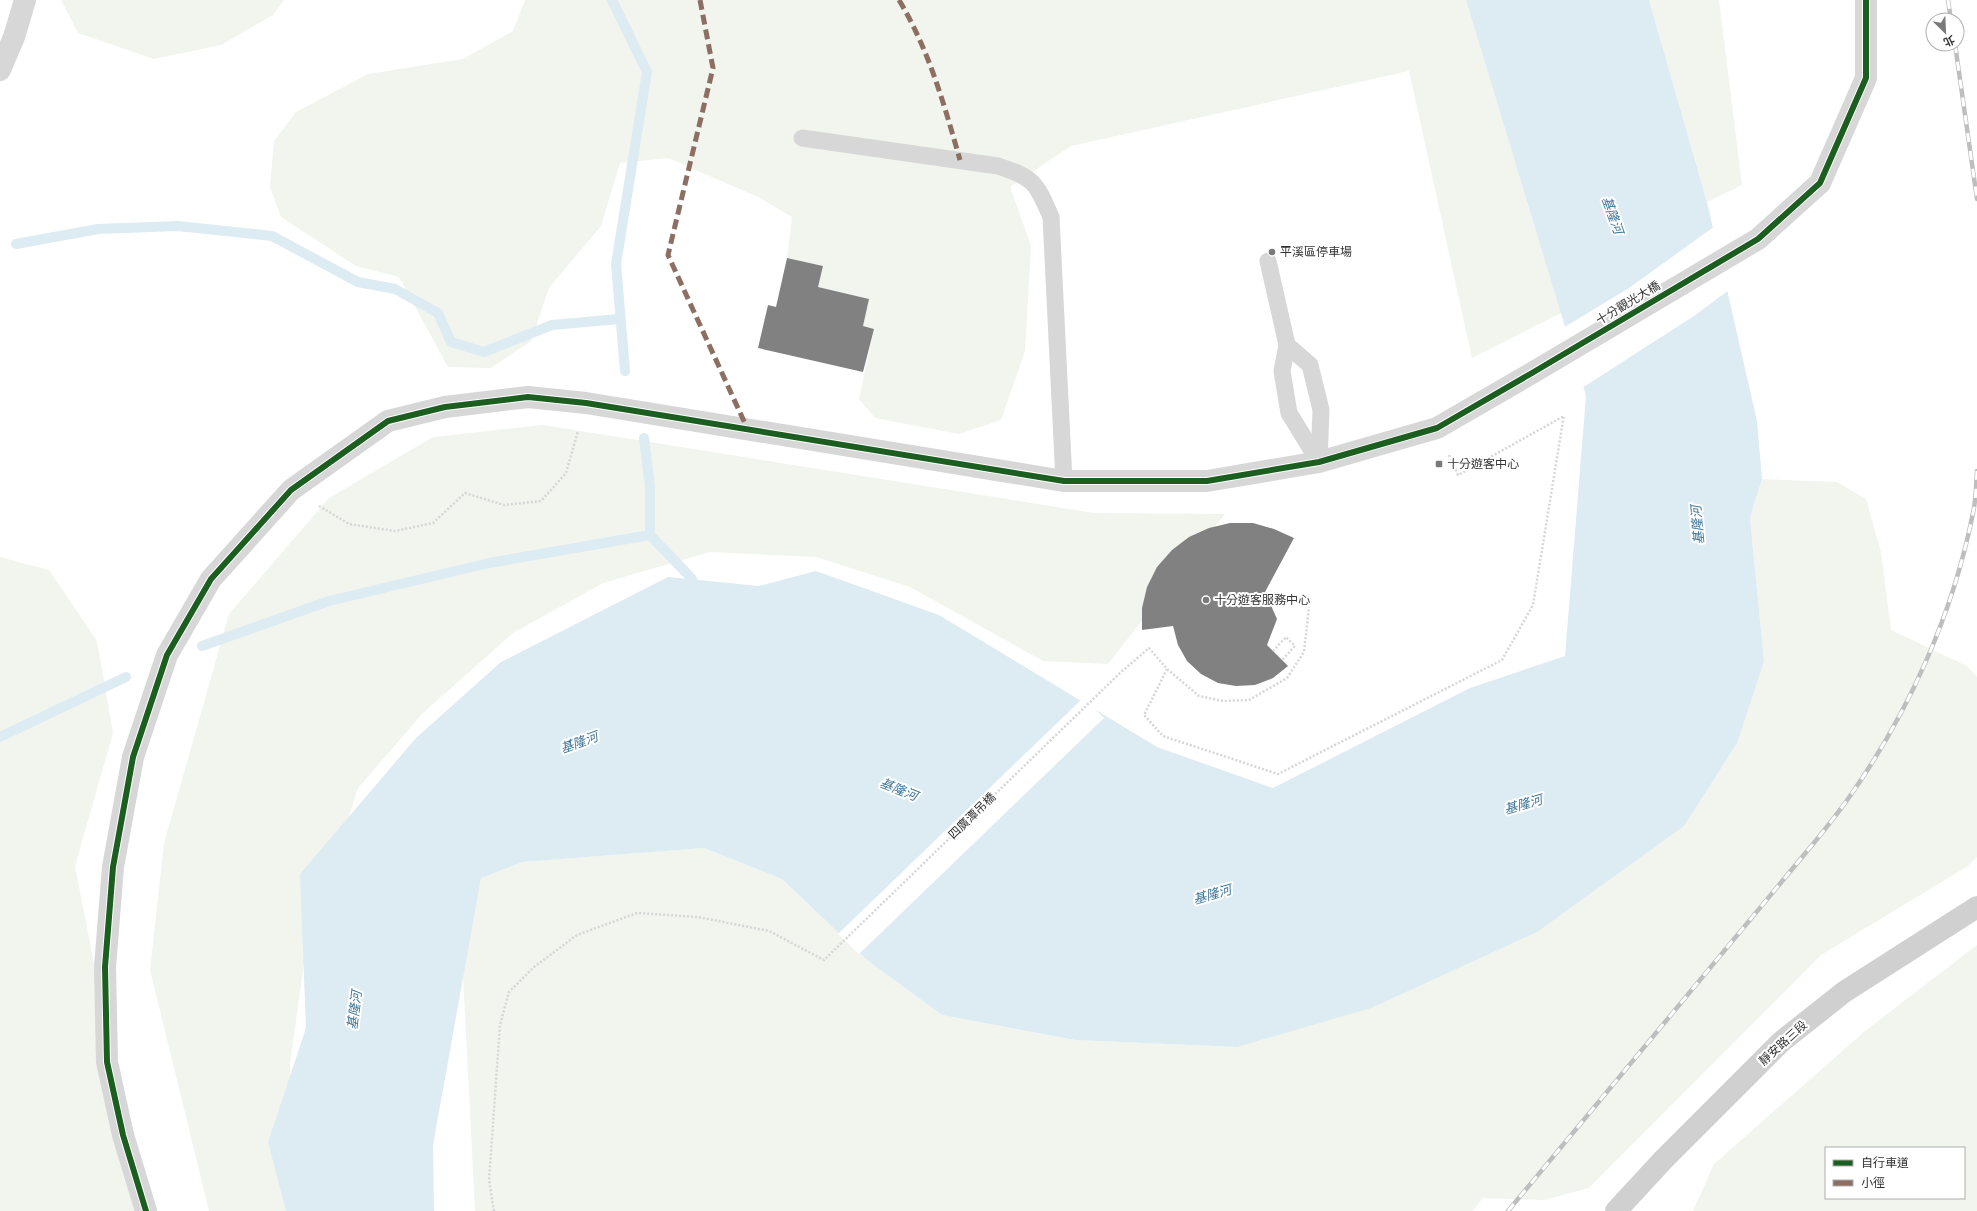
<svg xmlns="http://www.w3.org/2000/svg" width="1977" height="1211" viewBox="0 0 1977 1211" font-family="'Varela Round','Noto Sans TC',sans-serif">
<rect width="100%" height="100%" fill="#fff"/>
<g fill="#f1f5ed" fill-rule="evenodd">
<path d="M61,0H284L273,15L221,45L154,59L78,33Z"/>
<path d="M525,0H1466L1561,313L1472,358L1409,71L1071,146L1010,187L1031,246L1025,351L1001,420L959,434L875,418L859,399L874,329L863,326L869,299L818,287L823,266L787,258L792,217L758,197L668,158L620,163L601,226L549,288L531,341L491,368L448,367L399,277L356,266L281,217L270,187L274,141L296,112L368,74L463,59L513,31Z"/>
<path d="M1649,0H1719L1742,185L1707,202Z"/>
<path d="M543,425L1094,513L1225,514L1108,664L1043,661L910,587L816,557L710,552L603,583L513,633L423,713L358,788L330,875L304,963L290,1064V1211H209L150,970L164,843L229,614L329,498L433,437Z"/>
<path d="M1762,479L1837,482L1866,499L1881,552L1891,630L1967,666L1977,677V857L1968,866L1821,955L1589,1188L1544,1200L1483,1198L1472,1211H475L463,976L481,877L522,862L704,848L782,879L867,960L942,1015L1075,1040L1237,1047L1764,661L1750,518Z"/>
<path d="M0,557L49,570L97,641L113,733L75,866L110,1045L155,1211H0Z"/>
<path d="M1977,945V1211H1693L1714,1164L1865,1031ZM1826,1148H1964V1198H1826Z"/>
</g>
<path fill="#ddebf3" d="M1466,0H1649L1707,202L1757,421L1762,479L1750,518L1764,661L1737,743L1684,826L1537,932L1371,1008L1237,1047L1075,1040L942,1015L867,960L782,879L704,848L522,862L481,878L433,1145L434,1211H286L268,1142L306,1028L300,874L416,738L501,662L668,577L759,586L816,571L939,615L1157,747L1273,788L1470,688L1565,656L1586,396Z"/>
<g fill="#fff">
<path d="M1715,226L1729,290L1694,316L1582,388L1563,328L1629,288Z"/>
<path d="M1082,699L1090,704L1104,718L859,954L838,934Z"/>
</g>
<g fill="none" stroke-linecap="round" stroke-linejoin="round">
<g stroke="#ddebf3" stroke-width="10">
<path d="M612,0L647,72L616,264L625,371"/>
<path d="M16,244L98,229L178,226L272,236L358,282L395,289L438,313L451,342L484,352L552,325L619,319"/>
<path d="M644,438L650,487V535L692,579L695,592"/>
<path d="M202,646L329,601L489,563L650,535"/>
<path d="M0,737L126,677"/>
</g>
</g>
<g fill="#818181">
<path d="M787,258L823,266L818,287L869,299L863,326L874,329L863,372L758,348L768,305L776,307Z"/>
<path d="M1230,523H1253L1274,529L1294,538L1265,592L1277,619L1267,645L1288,666L1273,678L1255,685L1236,686L1218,683L1201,674L1187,661L1178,645L1173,626L1142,630V608L1147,587L1157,567L1172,550L1189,537L1209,528Z"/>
</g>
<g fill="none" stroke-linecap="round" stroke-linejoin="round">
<g stroke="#d6d6d6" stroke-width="2.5" stroke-dasharray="2 2" stroke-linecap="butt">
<path d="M1449,455L1458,475L1564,416"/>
<path d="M319,506L349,524L395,531L433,523L465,493L504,505L541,501L566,473L578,431"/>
<path d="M1273,651L1286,637L1295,646L1282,660"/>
<path d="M1167,669L1144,715L1163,736L1278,774L1502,660L1533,605L1564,415"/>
<path d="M494,1211L489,1180L500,1025L509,992L534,967L577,935L637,913L698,917L769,931L824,960L1120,673L1149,648L1167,669L1199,696L1223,701L1249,700L1287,678L1304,652L1309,607"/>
</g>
<g stroke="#d7d7d7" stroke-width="17">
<path d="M802,138L998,166C1035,178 1036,183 1051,217L1064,481"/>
<path d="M1268,261L1287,345L1282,371L1289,413L1319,462"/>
<path d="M1287,345L1310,365L1321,410L1319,462"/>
</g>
<g stroke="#d7d7d7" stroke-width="22">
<path d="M0,70L14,37L25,0"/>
<path d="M146,1211L123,1135L107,1062L105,967L113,867L133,757L167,655L211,579L291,490L388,421L445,407L528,397L586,403L1064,481H1207L1319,462L1437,428L1532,373L1758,239L1820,183L1866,78V0"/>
</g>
<path stroke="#d0d0d0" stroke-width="22" d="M1616,1211L1664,1159L1781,1042L1844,992L1977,907"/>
<g stroke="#bebebe" stroke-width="4.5">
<g id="rail">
<path d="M1948,0L1951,20"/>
<path d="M1955,44L1977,199"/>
<path d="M1508,1211L1813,844C1826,828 1839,812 1850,796C1909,712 1953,614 1973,513C1976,500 1976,485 1977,471"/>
</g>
</g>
<use href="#rail" stroke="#fff" stroke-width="3" stroke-dasharray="9" stroke-linecap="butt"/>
<g stroke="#8d6e63" stroke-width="5" stroke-dasharray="10 5" stroke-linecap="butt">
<path d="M700,0L713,68L668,255L748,430"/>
<path d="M899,0C929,50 944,104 960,160"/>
</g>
<g stroke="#fff" stroke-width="8">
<path id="cycleway" d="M146,1211L123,1135L107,1062L105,967L113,867L133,757L167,655L211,579L291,490L388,421L445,407L528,397L586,403L1064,481H1207L1319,462L1437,428L1532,373L1758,239L1820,183L1866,78V0"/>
</g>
<use href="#cycleway" stroke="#1b5e20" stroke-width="6"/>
</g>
<g fill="#7a7a7a" stroke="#fff" stroke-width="1.5">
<circle cx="1272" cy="252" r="4"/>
<rect x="1435" y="460" width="8" height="8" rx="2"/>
<circle cx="1206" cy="600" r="4"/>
</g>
<g text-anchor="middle" stroke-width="4" stroke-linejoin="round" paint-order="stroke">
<g font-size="12" fill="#333" stroke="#fff" text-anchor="start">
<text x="1280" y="256">平溪區停車場</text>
<text x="1447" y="468">十分遊客中心</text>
<text x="1214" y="604">十分遊客服務中心</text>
</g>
<g font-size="12" fill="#333" stroke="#fff">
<text transform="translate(1628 303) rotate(-31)" y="4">十分觀光大橋</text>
<text transform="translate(972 816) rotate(-44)" y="4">四廣潭吊橋</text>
<text transform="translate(1783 1043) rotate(-42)" y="4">靜安路三段</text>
</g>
<g font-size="13" font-style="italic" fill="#3f7697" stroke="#fff">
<text transform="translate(1613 215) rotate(70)" y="5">基隆河</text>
<text transform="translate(1697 525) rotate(-95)" y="5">基隆河</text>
<text transform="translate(579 742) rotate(-20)" y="5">基隆河</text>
<text transform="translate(899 789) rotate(22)" y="5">基隆河</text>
<text transform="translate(1523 804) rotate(-16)" y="5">基隆河</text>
<text transform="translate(1212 894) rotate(-16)" y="5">基隆河</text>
<text transform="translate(354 1010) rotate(-83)" y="5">基隆河</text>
</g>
</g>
<rect x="1825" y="1147" width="140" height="52" fill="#ffffff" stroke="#adadad"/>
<rect x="1833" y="1160" width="20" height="6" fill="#1b5e20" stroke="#adadad"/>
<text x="1861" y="1167" font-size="12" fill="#333333">自行車道</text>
<rect x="1833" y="1180" width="20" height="6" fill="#8d6e63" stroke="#adadad"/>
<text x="1861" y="1187" font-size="12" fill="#333333">小徑</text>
<g transform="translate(1945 32) rotate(156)"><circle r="19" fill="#ffffff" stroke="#adadad"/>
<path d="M0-3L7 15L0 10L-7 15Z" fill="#7a7a7a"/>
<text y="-6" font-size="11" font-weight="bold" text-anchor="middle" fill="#333333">北</text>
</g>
</svg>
